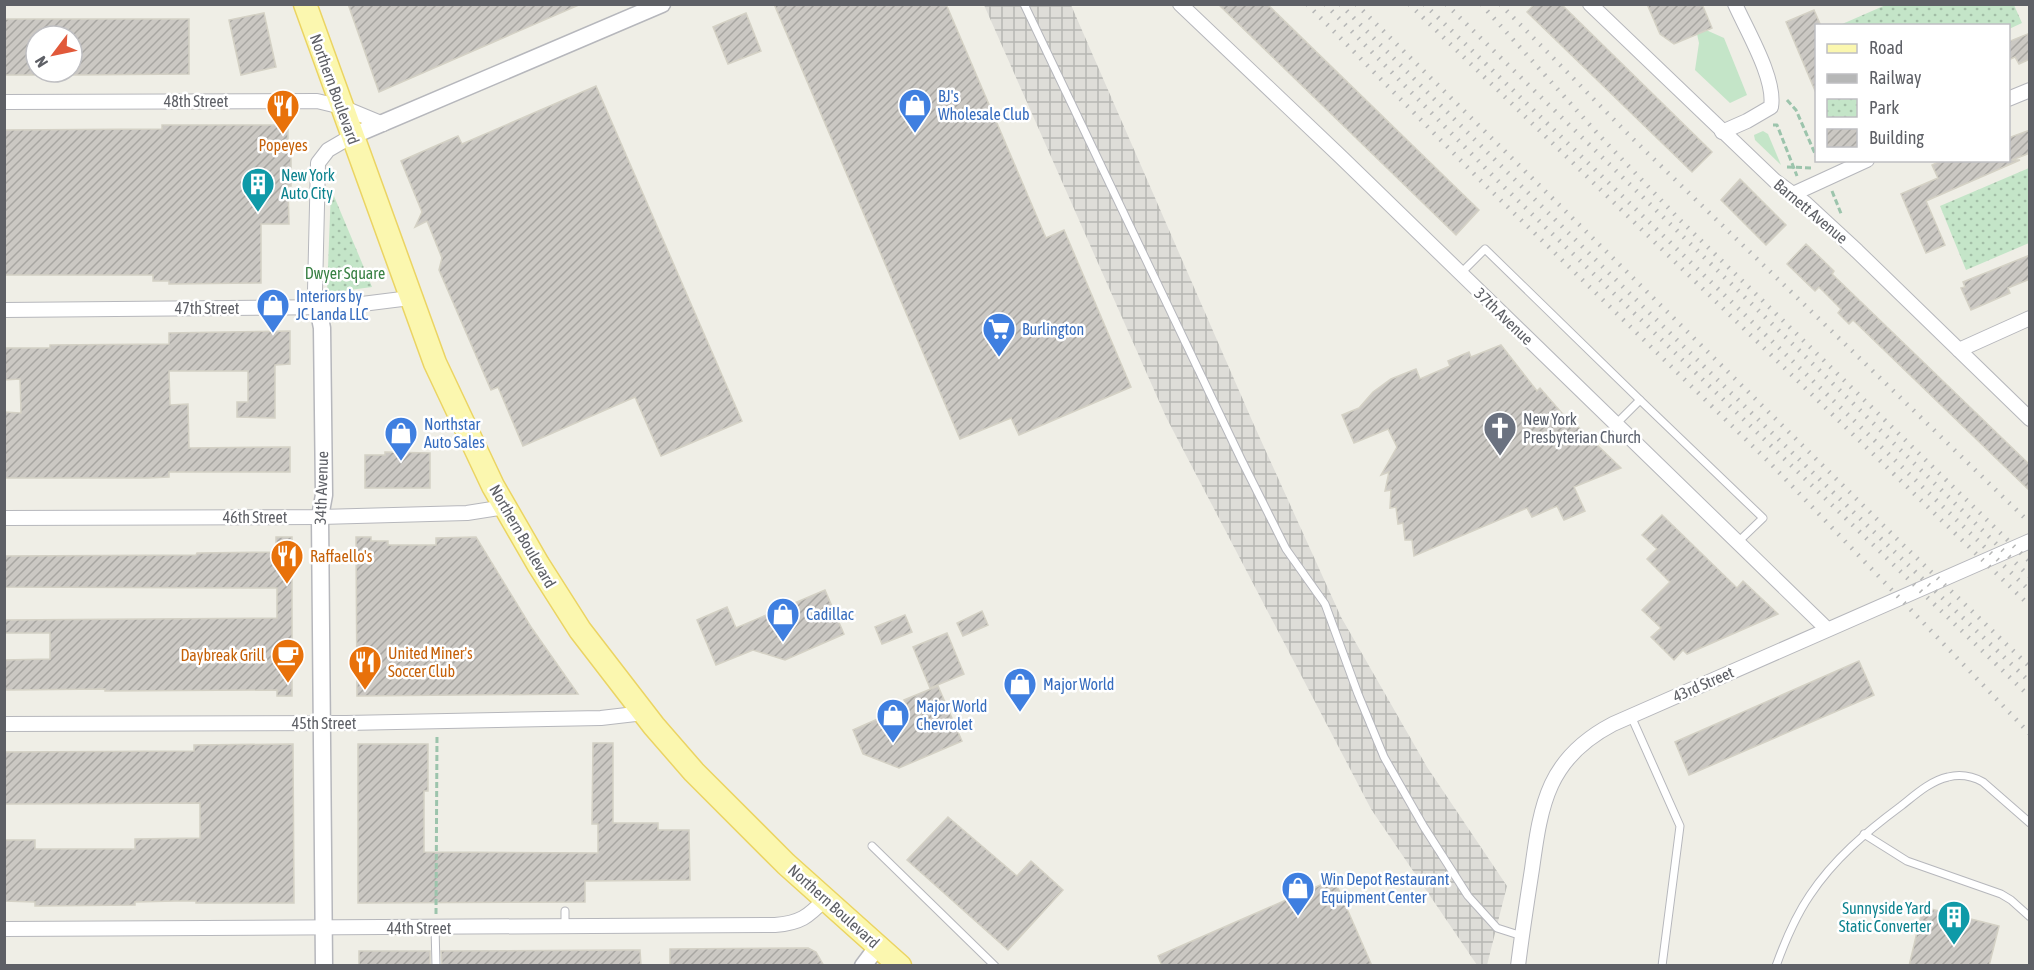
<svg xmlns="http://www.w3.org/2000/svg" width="2034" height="970" viewBox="0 0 2034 970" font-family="'Asap Condensed',sans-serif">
<defs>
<pattern id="industrial-grid" width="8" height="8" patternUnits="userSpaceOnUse" patternTransform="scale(1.5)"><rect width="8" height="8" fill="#deddd8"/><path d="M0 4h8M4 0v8" fill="none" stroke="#b7b7b3"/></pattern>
<pattern id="park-dots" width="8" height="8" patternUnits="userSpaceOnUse" patternTransform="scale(1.5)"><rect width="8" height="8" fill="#c4e5c8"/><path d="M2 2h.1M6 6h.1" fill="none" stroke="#a2bda6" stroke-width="1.8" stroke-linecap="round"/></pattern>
<pattern id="building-hatch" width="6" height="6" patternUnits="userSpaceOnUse" patternTransform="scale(1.5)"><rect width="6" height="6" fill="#cbc8c3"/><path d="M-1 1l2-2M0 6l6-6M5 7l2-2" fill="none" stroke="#a8a6a2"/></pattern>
</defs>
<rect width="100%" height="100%" fill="#efeee6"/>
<path fill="url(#industrial-grid)" d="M984,5H1071L1254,425L1341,617L1427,767L1507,886L1487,965H1477L1371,809L1166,417Z"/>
<g fill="url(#park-dots)">
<path d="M1888,4L2014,5L2022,23L2009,29L2008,26L1840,25Z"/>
<path d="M2029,168V243L1966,270L1940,206Z"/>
<path d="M331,189L370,282L372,287L327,293Z"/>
</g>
<g fill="#c4e5c8">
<path d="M1706,30L1724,38L1747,95L1730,103L1695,70L1699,43L1697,34Z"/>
<path d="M1763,131L1768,134L1781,165L1755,140L1754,135Z"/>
</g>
<g fill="url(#building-hatch)" stroke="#d4d1c5" stroke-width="1.5">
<path d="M348,4H581L379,92Z"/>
<path d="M774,4H946L1046,238L1064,230L1131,387L1019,435L1011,418L960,439Z"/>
<path d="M1218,4H1267L1479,210L1456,235Z"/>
<path d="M1535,4H1561L1712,152L1692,172L1527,12Z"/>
<path d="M1647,4H1702L1712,28L1674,44L1660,34Z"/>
<path d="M1814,10L1821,26H1816V93L1786,22Z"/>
<path d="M264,13L276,67L241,75L229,20Z"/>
<path d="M746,13L761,51L728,64L713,27Z"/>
<path d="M4,19H189V74L72,75V36H36V75H4Z"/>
<path d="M2030,33V59L2019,64L2015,57L2008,60V42Z"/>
<path d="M596,86L742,421L661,456L635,397L523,446L498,387L491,390L439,270L442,258L427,221L415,227L422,212L401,161L458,136L462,144Z"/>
<path d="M162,125H288V144H291V186H288L289,224H261V283L169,284V281H153V275H4V130L162,129Z"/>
<path d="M2030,130V153L2012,160H2020L1926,201L1945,245L1926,253L1901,194L1938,178L1932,165L1942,160H2008V138Z"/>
<path d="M1740,179L1786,225L1766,245L1721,200Z"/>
<path d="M1806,244L1834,271L1832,274L2030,465V491L1853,320L1849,324L1838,313L1841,309L1819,287L1815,291L1787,264Z"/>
<path d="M2030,255V279L2008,288L2010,293L1971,310L1961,288L1965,287L1963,282Z"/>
<path d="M290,331V364L275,365V418L237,417V402H248V371H169L170,405L188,404L189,448L290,447V472H169V477L148,478H4V412L21,413L20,379L4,380V348H50V345L169,344V333Z"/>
<path d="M1501,345L1537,391L1540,388L1568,420H1571L1621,468L1574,487L1585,511L1564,520L1557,506L1532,517L1527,508L1414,556L1412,540H1405L1403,523L1398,524L1396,507L1390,508L1391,490L1385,491L1389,472L1381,475L1397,447L1388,429L1354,443L1342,415L1359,408L1373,392L1391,379L1416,369L1420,379L1450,366L1448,361L1469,352L1471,357Z"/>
<path d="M385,452L430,453V488H365V455H385Z"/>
<path d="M1662,515L1737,588L1743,581L1778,614L1687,654L1683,650L1674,660L1651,637L1661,628L1642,610L1670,582L1647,559L1657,549L1642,535Z"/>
<path d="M276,537H292V696H277V690L105,691V689L4,690V660L50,659V633H4V620L277,618V588L4,587V556L196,555L197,553L276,552Z"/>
<path d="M356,537H371V541H388V545H436V538L476,537L531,627L578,694L357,696Z"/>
<path d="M825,590L844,634L785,660L753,650L716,665L697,620L727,607L736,628Z"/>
<path d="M982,611L988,625L963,636L957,623Z"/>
<path d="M905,615L912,632L882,644L875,627Z"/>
<path d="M947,633L964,674L930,688L913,647Z"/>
<path d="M1859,661L1874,695L1689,775L1675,742Z"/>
<path d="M938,686L962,741L899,768L863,754L853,730L907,706L904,700Z"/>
<path d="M593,743H613V823H658V830H689L690,880L585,881V902L358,903V744H428V791H424V852L598,853V824H592Z"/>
<path d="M293,744L294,903H196V901H175L135,902V905L35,906V902L4,901V840H35V849H135V839L200,838V803L4,804V752L194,751V745Z"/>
<path d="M948,817L1017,876L1031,861L1063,890L1008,950L907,860Z"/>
<path d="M1334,879L1372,966H1162L1158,956Z"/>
<path d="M1923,907L1999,926L1989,966H1909Z"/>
<path d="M808,948L816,952L824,966H670V949Z"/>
<path d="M629,950H640L641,966H442L441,951Z"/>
<rect x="359" y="951" width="71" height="15"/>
</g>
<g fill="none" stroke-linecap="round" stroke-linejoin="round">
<g stroke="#b6b7bc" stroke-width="9">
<g id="service">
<path d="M1024,4L1241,459L1286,549L1325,604L1358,694L1384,757L1424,827L1468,896L1497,928L1522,936"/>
<path d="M1461,273L1485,249L1640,400L1616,424"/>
<path d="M1640,400L1763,518L1738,542"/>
<path d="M1631,716L1680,826L1662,966"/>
<path d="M1864,834L1907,861L2001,894L2011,900L2030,917"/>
<path d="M872,846L995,966"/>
<path d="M565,911V927"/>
<path d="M435,927L436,966"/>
<path d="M1776,966C1785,941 1795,917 1810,895C1834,859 1866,832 1901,806C1915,795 1930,781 1948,777C1960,774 1972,776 1983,782L2030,823"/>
</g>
</g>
<g stroke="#b6b7bc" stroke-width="16">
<g id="minor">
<path d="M1180,4L1341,157L1827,629"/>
<path d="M1590,4L1775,181L1805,203L1857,251L2030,419"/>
<path d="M2008,99L2030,90"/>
<path d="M4,102L317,101L342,107L383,124"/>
<path d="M1722,132L1747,121L1771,107C1776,79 1747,31 1735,4"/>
<path d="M1793,194L1867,160"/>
<path d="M318,308L315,291L318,163L328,150L352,136"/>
<path d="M4,310L338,307L410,298"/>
<path d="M1959,350L2030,318"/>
<path d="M4,518L320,517L467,513L505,507"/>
<path d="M4,724L346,723L601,718L644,713"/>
<path d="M4,929L775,925C800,923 808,917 825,899"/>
<path d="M1518,966C1522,933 1527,901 1532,869C1541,803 1548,758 1613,724L2030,541"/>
</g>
</g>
<g stroke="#b6b7bc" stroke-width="19">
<g id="tertiary">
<path d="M352,136L662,4"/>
<path d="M318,308L322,328L324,495L320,517L324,966"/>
<path d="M863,966L878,946"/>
</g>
</g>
<g stroke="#ebd463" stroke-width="25">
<path id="primary" d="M305,4L435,363L493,486L538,564L580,630L654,726L694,772L786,864L900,966"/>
</g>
<g stroke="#9cc4ac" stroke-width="3" stroke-dasharray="6 3" stroke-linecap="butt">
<path d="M1787,100L1796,110L1816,156"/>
<path d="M1773,125H1777L1797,176"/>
<path d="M1787,167L1812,168"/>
<path d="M1832,191L1842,216"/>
<path d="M436,914L437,734"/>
</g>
<use href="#service" stroke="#fff" stroke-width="7"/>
<use href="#minor" stroke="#fff" stroke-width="14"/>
<use href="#tertiary" stroke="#fff" stroke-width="16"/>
<use href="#primary" stroke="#fbf7af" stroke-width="22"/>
<g stroke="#b6b7b7" stroke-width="4.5" stroke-dasharray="1.5 8" stroke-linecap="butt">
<path d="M1307,4L1479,179L1769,462L2030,734"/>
<path d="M1325,4L1501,184L2030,697"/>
<path d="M1340,4C1567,234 1797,459 2030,682"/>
<path d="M1356,4L1898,540L2030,667"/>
<path d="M1409,4L2030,606"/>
<path d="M1424,4L2030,591"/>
<path d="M1446,4L2030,577"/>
<path d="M1481,4L1598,134L1679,219L2030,562"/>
<path d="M1500,4L1631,137L2030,523"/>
</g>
</g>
<defs>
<g id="shop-pin" transform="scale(1.725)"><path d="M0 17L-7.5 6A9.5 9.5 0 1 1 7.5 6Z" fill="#3f7fe0" stroke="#fff"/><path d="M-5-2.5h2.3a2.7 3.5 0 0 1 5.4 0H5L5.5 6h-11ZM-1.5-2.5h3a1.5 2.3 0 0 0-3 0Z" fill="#fff"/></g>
<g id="restaurant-pin" transform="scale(1.725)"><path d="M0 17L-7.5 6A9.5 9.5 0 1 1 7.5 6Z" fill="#e8710a" stroke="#fff"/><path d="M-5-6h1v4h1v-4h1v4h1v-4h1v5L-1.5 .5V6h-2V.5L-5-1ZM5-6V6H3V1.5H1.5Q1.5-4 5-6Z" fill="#fff"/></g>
<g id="building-pin" transform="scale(1.725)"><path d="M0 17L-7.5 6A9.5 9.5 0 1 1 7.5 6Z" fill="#0f9aa8" stroke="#fff"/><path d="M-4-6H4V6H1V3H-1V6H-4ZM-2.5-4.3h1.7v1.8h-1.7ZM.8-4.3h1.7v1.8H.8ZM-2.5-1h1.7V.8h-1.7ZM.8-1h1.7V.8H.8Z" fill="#fff"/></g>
<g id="supermarket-pin" transform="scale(1.725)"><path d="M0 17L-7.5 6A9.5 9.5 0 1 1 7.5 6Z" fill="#3f7fe0" stroke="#fff"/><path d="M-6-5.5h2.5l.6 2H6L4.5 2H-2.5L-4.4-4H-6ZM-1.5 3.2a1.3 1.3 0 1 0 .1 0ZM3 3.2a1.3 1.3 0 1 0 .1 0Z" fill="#fff"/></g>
<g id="church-pin" transform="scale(1.725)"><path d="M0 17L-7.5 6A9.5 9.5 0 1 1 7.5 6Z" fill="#6b7280" stroke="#fff"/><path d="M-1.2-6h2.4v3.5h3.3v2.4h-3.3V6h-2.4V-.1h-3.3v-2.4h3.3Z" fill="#fff"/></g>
<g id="cafe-pin" transform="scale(1.725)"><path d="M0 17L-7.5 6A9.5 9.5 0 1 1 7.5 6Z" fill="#e8710a" stroke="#fff"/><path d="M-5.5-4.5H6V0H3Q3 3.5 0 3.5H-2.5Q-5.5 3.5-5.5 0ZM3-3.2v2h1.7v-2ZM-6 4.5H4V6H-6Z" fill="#fff"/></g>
</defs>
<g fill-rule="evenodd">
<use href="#shop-pin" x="915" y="105"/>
<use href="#restaurant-pin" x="283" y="106"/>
<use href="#building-pin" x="258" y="184"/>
<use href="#shop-pin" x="273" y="305"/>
<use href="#supermarket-pin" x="999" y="329"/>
<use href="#church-pin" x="1500" y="428"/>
<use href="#shop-pin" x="401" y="433"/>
<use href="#restaurant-pin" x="287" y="556"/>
<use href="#shop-pin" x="783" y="614"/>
<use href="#cafe-pin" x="288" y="655"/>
<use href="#restaurant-pin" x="365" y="662"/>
<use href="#shop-pin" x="1020" y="684"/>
<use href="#shop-pin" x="893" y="715"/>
<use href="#shop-pin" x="1298" y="888"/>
<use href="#building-pin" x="1954" y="917"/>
</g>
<g text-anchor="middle" stroke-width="5" stroke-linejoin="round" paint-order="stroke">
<g font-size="16" fill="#5e6066" stroke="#fff">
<text transform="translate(335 89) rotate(70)" y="6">Northern Boulevard</text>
<text x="196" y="107">48th Street</text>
<text transform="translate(1811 211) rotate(40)" y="6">Barnett Avenue</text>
<text x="207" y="314">47th Street</text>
<text transform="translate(1504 316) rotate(44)" y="6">37th Avenue</text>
<text transform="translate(321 488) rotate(-88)" y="6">34th Avenue</text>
<text x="255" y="523">46th Street</text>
<text transform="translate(523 536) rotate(60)" y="6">Northern Boulevard</text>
<text transform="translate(1703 684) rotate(-24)" y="6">43rd Street</text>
<text x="324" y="729">45th Street</text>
<text transform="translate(834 906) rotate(42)" y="6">Northern Boulevard</text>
<text x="419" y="934">44th Street</text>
</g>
<g font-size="16" fill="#366cbe" stroke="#fff" text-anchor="start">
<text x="938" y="102">BJ's<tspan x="938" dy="18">Wholesale Club</tspan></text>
<text x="296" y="302">Interiors by<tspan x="296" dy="18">JC Landa LLC</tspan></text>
<text x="1022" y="335">Burlington</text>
<text x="424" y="430">Northstar<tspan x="424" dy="18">Auto Sales</tspan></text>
<text x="806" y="620">Cadillac</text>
<text x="1043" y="690">Major World</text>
<text x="916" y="712">Major World<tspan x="916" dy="18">Chevrolet</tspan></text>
<text x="1321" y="885">Win Depot Restaurant<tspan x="1321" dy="18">Equipment Center</tspan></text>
</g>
<g font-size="16" fill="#c56008" stroke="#fff" text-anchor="start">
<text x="283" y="151" text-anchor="middle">Popeyes</text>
<text x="310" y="562">Raffaello's</text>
<text x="388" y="659">United Miner's<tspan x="388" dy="18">Soccer Club</tspan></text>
<text x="265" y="661" text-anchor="end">Daybreak Grill</text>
</g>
<g font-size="16" fill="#0d838f" stroke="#fff" text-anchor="start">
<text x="281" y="181">New York<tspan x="281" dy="18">Auto City</tspan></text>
<text x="1931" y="914" text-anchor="end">Sunnyside Yard<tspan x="1931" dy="18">Static Converter</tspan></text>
</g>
<g font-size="16" fill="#398144" stroke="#fff">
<text x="345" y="279">Dwyer Square</text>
</g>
<g font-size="16" fill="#5b616d" stroke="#fff" text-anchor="start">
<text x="1523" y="425">New York<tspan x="1523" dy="18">Presbyterian Church</tspan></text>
</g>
</g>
<rect width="2034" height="970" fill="none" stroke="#5e6066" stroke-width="12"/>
<rect x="1815" y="24" width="195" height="138" fill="#ffffff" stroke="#bfbfc2" stroke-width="1.5"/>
<rect x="1827" y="44" width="30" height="9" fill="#fbf7af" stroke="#bfbfc2" stroke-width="1.5"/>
<text x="1869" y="54" font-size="18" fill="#5e6066">Road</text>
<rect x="1827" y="74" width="30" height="9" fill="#b6b7b7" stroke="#bfbfc2" stroke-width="1.5"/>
<text x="1869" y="84" font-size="18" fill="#5e6066">Railway</text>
<rect x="1827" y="99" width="30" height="18" fill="url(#park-dots)" stroke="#bfbfc2" stroke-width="1.5"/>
<text x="1869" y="114" font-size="18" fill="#5e6066">Park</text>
<rect x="1827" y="129" width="30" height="18" fill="url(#building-hatch)" stroke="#bfbfc2" stroke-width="1.5"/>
<text x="1869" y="144" font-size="18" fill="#5e6066">Building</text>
<g transform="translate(54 54) rotate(238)"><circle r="28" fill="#ffffff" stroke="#bfbfc2" stroke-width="1.5"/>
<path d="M0-4.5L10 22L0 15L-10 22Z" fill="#e1593a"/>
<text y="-9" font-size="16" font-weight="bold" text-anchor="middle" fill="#5e6066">N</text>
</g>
</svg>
